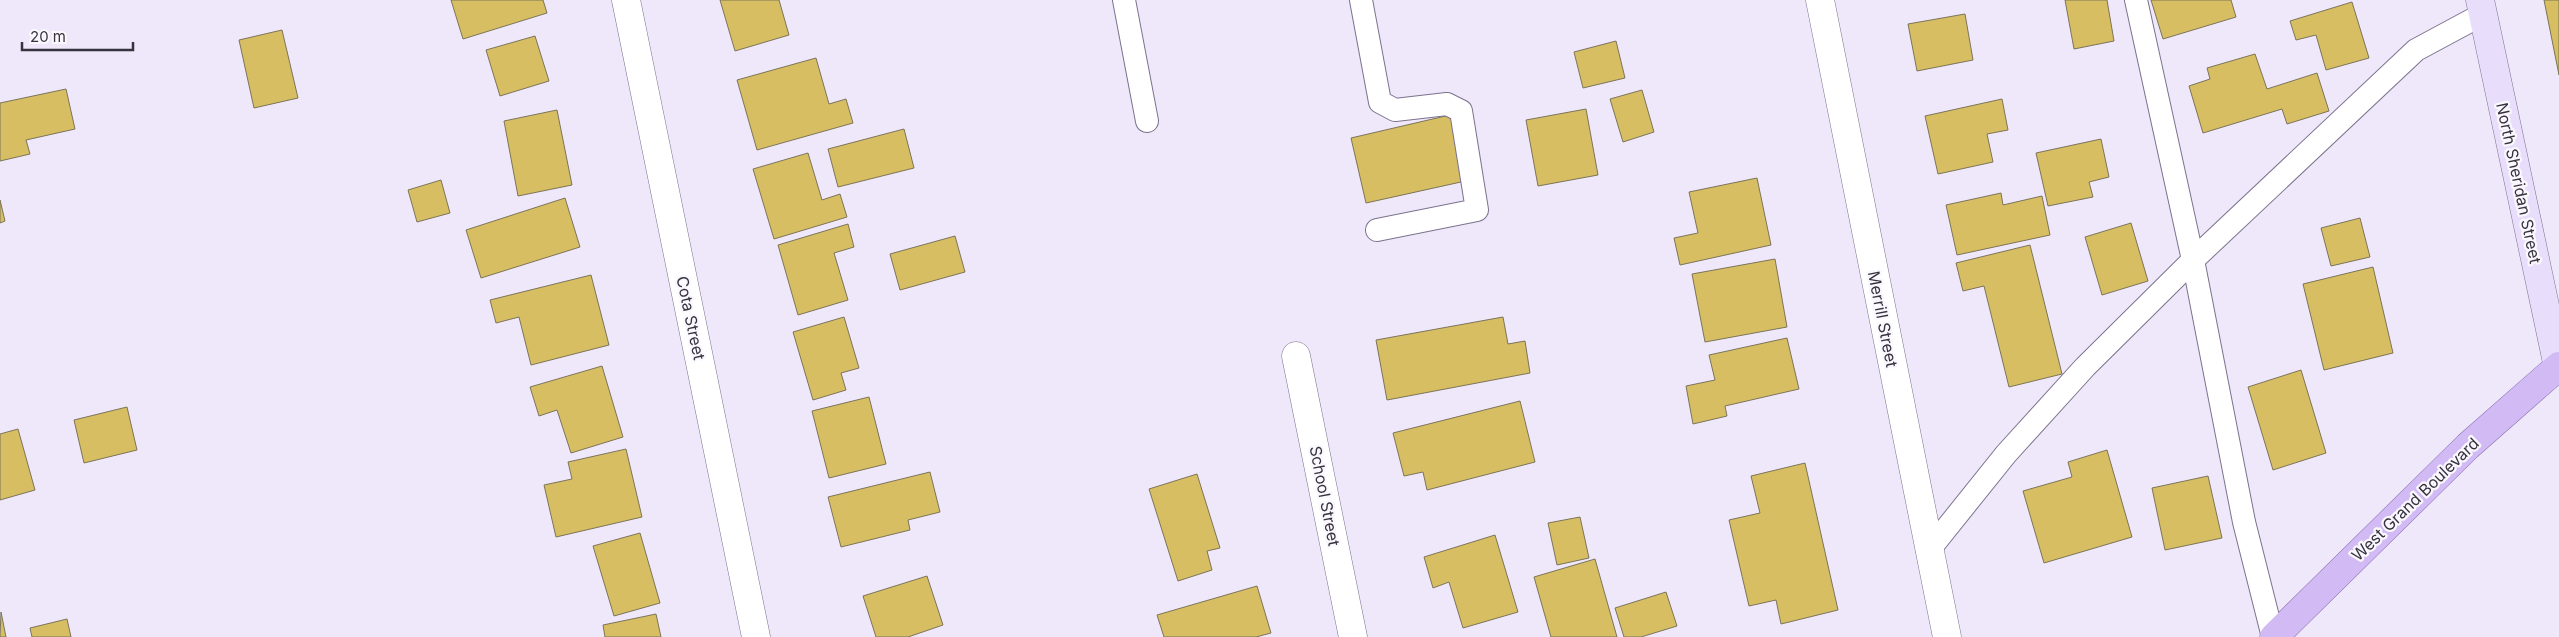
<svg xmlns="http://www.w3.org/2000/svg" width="2559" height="637" viewBox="0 0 2559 637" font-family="Inter,sans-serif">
<rect width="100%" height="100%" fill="#eee8fa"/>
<g fill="#d7be63" stroke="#7c7459">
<path d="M451,0H543L547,13L463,39Z"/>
<path d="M720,0H779L789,35L735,51Z"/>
<path d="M2065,0H2107L2114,41L2074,49Z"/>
<path d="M2151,0H2231L2236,17L2163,39Z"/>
<path d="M2544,0H2559V75Z"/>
<path d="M2352,2L2369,58L2326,70L2316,35L2296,40L2290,21Z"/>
<path d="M1965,14L1973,60L1917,71L1908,24Z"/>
<path d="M282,30L298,98L254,108L239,40Z"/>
<path d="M535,36L549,81L500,96L486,50Z"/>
<path d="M1616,41L1625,78L1583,88L1574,52Z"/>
<path d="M2255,54L2267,89L2317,73L2329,111L2287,124L2282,109L2203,133L2189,86L2210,79L2207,68Z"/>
<path d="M816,58L829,104L846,99L853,123L757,150L737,80Z"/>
<path d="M66,89L75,129L26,140L30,154L0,161V103Z"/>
<path d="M1642,90L1654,132L1623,142L1610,99Z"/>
<path d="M2002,99L2008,130L1987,134L1993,162L1938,174L1925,116Z"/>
<path d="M1586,109L1598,175L1538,186L1526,120Z"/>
<path d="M557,110L572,185L518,196L504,121Z"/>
<path d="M1454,114L1470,180L1366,203L1351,138Z"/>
<path d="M904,129L914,168L838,187L828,149Z"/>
<path d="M2101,139L2109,177L2089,182L2093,197L2048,206L2036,153Z"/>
<path d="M808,153L822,200L840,194L847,217L774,239L753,169Z"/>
<path d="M1757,178L1771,245L1680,265L1674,238L1698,233L1689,192Z"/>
<path d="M441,180L450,213L417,222L408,190Z"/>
<path d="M2001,193L2003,205L2042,196L2050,235L1957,255L1946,205Z"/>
<path d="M565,198L580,247L481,278L466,230Z"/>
<path d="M0,200L5,221L0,223Z"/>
<path d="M2360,218L2370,257L2331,266L2321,228Z"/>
<path d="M2131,223L2148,281L2102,295L2085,237Z"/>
<path d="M848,224L854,247L834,253L848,300L798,315L778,245Z"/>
<path d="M955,236L965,272L900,290L890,254Z"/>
<path d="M2030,245L2062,374L2009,387L1984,286L1963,291L1956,263Z"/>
<path d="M1775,259L1787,327L1705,342L1692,274Z"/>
<path d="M2373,267L2393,353L2324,370L2303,284Z"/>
<path d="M591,275L609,345L531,365L519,317L496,323L490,300Z"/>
<path d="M844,317L859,368L841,373L846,390L813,400L793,332Z"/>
<path d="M1503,317L1508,344L1525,341L1530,373L1387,400L1376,340Z"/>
<path d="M1787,338L1799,389L1725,406L1727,416L1693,424L1686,386L1715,380L1709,355Z"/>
<path d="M602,366L623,437L571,453L557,410L539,416L530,387Z"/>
<path d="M2301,370L2326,453L2273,470L2248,387Z"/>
<path d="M869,397L886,464L829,478L812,411Z"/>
<path d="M1520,401L1535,462L1427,490L1423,472L1404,476L1393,433Z"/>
<path d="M127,407L137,450L84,463L74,420Z"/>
<path d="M18,429L35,490L0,500V434Z"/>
<path d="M626,449L642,517L556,537L544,485L572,479L568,462Z"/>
<path d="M2107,450L2132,537L2044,563L2023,491L2072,477L2068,462Z"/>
<path d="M1805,463L1838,610L1781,624L1776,600L1749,606L1729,520L1760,513L1751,476Z"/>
<path d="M930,472L940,512L908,520L910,530L841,547L828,497Z"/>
<path d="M1197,474L1220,548L1207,551L1212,570L1178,581L1149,489Z"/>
<path d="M2208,476L2222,538L2165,550L2152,488Z"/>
<path d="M1580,517L1589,558L1557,565L1548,523Z"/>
<path d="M640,533L660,603L614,616L593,546Z"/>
<path d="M1495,535L1518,612L1463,628L1449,582L1433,588L1424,557Z"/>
<path d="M1595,559L1617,637H1551L1534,577Z"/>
<path d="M927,576L943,625L908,637H876L863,596Z"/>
<path d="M1257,586L1271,633L1256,637H1164L1157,615Z"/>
<path d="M1666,592L1677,626L1641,637H1624L1615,608Z"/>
<path d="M1,612L6,637H0Z"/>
<path d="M656,614L661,637H605L603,625Z"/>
<path d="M67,619L71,637H32L30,628Z"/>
</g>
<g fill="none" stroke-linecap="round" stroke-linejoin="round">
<g stroke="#7c728d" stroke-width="24">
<g id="lane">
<path d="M1124,0L1147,121"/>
<path d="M1361,0L1380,102L1395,110L1447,104L1461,111L1477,210L1377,230"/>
<path d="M2136,0L2193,260L2244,522L2273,637"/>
<path d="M1929,550L2006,454L2085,367L2193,260L2416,50L2483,14"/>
</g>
</g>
<g stroke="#7c728d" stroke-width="29">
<g id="street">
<path d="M626,0L756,637"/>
<path d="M1820,0L1947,637"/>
<path d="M1296,356L1353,637"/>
</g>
</g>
<g stroke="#7c728d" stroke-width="29">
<path id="secondary" d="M2480,0L2558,367"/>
</g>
<g stroke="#886eb0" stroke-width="29">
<path id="primary" d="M2274,637L2468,446L2559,366"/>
</g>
<use href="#lane" stroke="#fff" stroke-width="22"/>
<use href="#street" stroke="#fff" stroke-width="28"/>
<use href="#secondary" stroke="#e8ddfa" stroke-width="28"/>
<use href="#primary" stroke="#d2bbf4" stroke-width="28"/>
</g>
<g text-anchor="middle" stroke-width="4.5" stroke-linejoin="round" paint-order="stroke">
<g font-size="16" fill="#37333e" stroke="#faf8fe">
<text transform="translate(2519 183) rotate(78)" y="6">North Sheridan Street</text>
<text transform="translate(691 318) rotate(78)" y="6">Cota Street</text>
<text transform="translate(1883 319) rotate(79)" y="6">Merrill Street</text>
<text transform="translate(1325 496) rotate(79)" y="6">School Street</text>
<text transform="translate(2415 499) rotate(-44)" y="6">West Grand Boulevard</text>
</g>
</g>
<path d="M22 42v8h111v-8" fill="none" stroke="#37333e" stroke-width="2.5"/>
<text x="30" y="42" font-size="15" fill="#37333e" stroke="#faf8fe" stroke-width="4" paint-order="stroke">20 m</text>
</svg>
